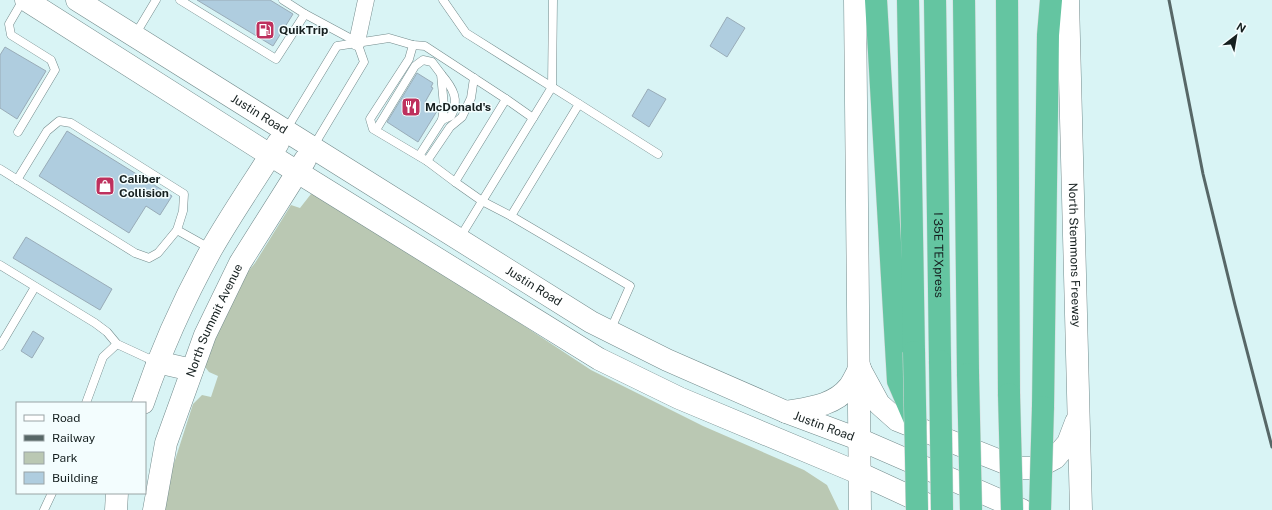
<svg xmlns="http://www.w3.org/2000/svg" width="1272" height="510" viewBox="0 0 1272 510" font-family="'Public Sans',sans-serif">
<rect width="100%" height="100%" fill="#d9f4f5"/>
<path fill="#bac8b3" d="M311,194L322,196L392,239L591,370L703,426L804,470L827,485L839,510H159L193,404L202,395L211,397L218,376L209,372L202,363L232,291L255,263L291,205L300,208Z"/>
<g fill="#afcddf" stroke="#99acb8">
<path d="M197,0H270L293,14L273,46Z"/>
<path d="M727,17L745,28L727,57L710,46Z"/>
<path d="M5,47L46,71L17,119L0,108V55Z"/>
<path d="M417,73L433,83L431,87L433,88L424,104L437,111L418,142L387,122Z"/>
<path d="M648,89L666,99L649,127L632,116Z"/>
<path d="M67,131L172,196L160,215L146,206L129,233L39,176Z"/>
<path d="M26,237L112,289L100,310L13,258Z"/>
<path d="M33,331L44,338L32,358L21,351Z"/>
</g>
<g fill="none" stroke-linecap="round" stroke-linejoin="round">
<g stroke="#738b8c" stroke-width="9">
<g id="service">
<path d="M180,0L276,59L305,14"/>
<path d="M283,0L305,14L357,42L364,62L313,147"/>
<path d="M443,0L466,33L579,104"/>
<path d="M135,35L156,0"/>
<path d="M413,45L409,59L370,119L373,129L427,161L455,182"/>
<path d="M441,74C453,88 460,100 451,116L442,120"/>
<path d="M506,99L533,118"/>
<path d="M286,130L337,46L389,38L413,45L425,46L506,99L455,182L482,201L511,216L630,286L610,331"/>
<path d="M376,130L415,66L423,60L432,62L441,74L444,106L442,120L419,156"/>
<path d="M18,132L55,70L51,60L11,35L9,24L23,0"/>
<path d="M427,161L450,127L462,117L471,98L474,78"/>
<path d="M0,169L135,253L149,258L158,253L177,230"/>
<path d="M17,180L47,131L59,121L71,123L184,194L183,211L177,230L211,249"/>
<path d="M511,216L579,104L658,154"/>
<path d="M459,239L552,87L553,0"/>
<path d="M0,265L95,323L107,332L117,344L156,362"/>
<path d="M0,346L35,287"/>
<path d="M86,403L103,357L117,344"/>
<path d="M44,510L52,493"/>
</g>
</g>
<g stroke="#738b8c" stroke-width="17">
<path id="minor" d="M357,42L366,0"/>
</g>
<g stroke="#738b8c" stroke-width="23">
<g id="secondary">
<path d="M26,0L270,155L599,359L679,398L861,474L939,510"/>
<path id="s1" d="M77,0L591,322L667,360L786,412L861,440L1022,510"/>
<path d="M855,0L860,510"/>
<path id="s2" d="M1068,0L1081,510"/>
<path d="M157,362L192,370"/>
<path d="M861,371L879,404L897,420L1018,468H1036L1055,458L1068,443L1076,422"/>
<path d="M143,403C161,350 184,299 211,250C232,213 256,179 278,143"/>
<path d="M786,412C808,408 834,406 849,387C853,382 856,374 860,368"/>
<path d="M116,510L117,493"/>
<path id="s3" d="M154,510L166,443L205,335L240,263L305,160"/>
</g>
</g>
<g stroke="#d5d7d7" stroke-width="23">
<g id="motorway">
<path d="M876,0L898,381L916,423"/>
<path d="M908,0L914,352"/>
<path id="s4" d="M935,0L940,361"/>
<path d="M964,0L968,374"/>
<path d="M1007,0L1009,394"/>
<path d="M1043,407L1048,35L1051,0"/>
</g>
</g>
<use href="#service" stroke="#fff" stroke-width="8"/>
<use href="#minor" stroke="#fff" stroke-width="16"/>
<use href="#secondary" stroke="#fff" stroke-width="22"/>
<use href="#motorway" stroke="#64c5a1" stroke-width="22"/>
<path stroke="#576767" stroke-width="3" d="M1169,0L1203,174L1235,305L1272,447"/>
<g stroke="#d5d7d7" stroke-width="23" stroke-linecap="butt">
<g id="motorway-bridge">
<path d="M914,352L917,510"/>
<path d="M940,361L942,510"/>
<path d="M968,374L971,510"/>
<path d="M1009,394L1012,510"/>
<path d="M1040,510L1043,407"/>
</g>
</g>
<use href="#motorway-bridge" stroke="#64c5a1" stroke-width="22"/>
</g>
<defs>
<g id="fuel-square" transform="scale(1)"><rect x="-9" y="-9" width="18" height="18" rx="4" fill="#be305d" stroke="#f3fdfe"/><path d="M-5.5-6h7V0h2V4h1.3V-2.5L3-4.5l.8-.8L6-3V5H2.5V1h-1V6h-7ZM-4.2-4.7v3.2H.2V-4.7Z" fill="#fff"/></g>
<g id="restaurant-square" transform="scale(1)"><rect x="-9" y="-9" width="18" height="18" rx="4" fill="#be305d" stroke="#f3fdfe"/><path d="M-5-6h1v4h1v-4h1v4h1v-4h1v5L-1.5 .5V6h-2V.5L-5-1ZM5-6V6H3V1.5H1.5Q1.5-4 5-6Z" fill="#fff"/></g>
<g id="shop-square" transform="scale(1)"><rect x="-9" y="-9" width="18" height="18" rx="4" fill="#be305d" stroke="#f3fdfe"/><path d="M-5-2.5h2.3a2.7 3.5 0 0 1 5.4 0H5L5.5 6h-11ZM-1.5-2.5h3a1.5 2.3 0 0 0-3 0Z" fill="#fff"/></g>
</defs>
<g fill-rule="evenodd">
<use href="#fuel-square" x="265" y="30"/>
<use href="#restaurant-square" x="411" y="107"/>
<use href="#shop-square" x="105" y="186"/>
</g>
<g text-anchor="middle" stroke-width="3" stroke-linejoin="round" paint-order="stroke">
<g font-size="12" font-weight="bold" fill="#151f1f" stroke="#f3fdfe" text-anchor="start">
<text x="279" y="34">QuikTrip</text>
<text x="425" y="111">McDonald's</text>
<text x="119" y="183">Caliber<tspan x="119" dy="14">Collision</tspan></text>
</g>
<g font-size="12" fill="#151f1f" stroke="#f3fdfe">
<text dy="4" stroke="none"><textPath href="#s1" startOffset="215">Justin Road</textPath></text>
<text dy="4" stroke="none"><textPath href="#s4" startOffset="255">I 35E TEXpress</textPath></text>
<text dy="4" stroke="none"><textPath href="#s2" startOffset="255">North Stemmons Freeway</textPath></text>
<text dy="4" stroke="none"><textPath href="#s1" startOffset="539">Justin Road</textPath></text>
<text dy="4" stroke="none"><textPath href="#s3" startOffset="200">North Summit Avenue</textPath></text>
<text dy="4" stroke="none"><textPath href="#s1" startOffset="862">Justin Road</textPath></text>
</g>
</g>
<rect x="16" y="402" width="130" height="92" fill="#f3fdfe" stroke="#9aa4a5"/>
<rect x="24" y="415" width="20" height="6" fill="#ffffff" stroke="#9aa4a5"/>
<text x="52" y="422" font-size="12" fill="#151f1f">Road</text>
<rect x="24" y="435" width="20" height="6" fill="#576767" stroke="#9aa4a5"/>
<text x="52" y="442" font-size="12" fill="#151f1f">Railway</text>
<rect x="24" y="452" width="20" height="12" fill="#bac8b3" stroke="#9aa4a5"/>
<text x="52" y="462" font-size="12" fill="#151f1f">Park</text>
<rect x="24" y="472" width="20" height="12" fill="#afcddf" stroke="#9aa4a5"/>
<text x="52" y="482" font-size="12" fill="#151f1f">Building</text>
<g transform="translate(1236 36) rotate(31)" stroke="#f3fdfe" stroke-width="3" paint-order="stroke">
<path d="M0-3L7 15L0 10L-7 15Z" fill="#151f1f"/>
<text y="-6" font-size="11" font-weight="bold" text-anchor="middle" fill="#151f1f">N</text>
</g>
</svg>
